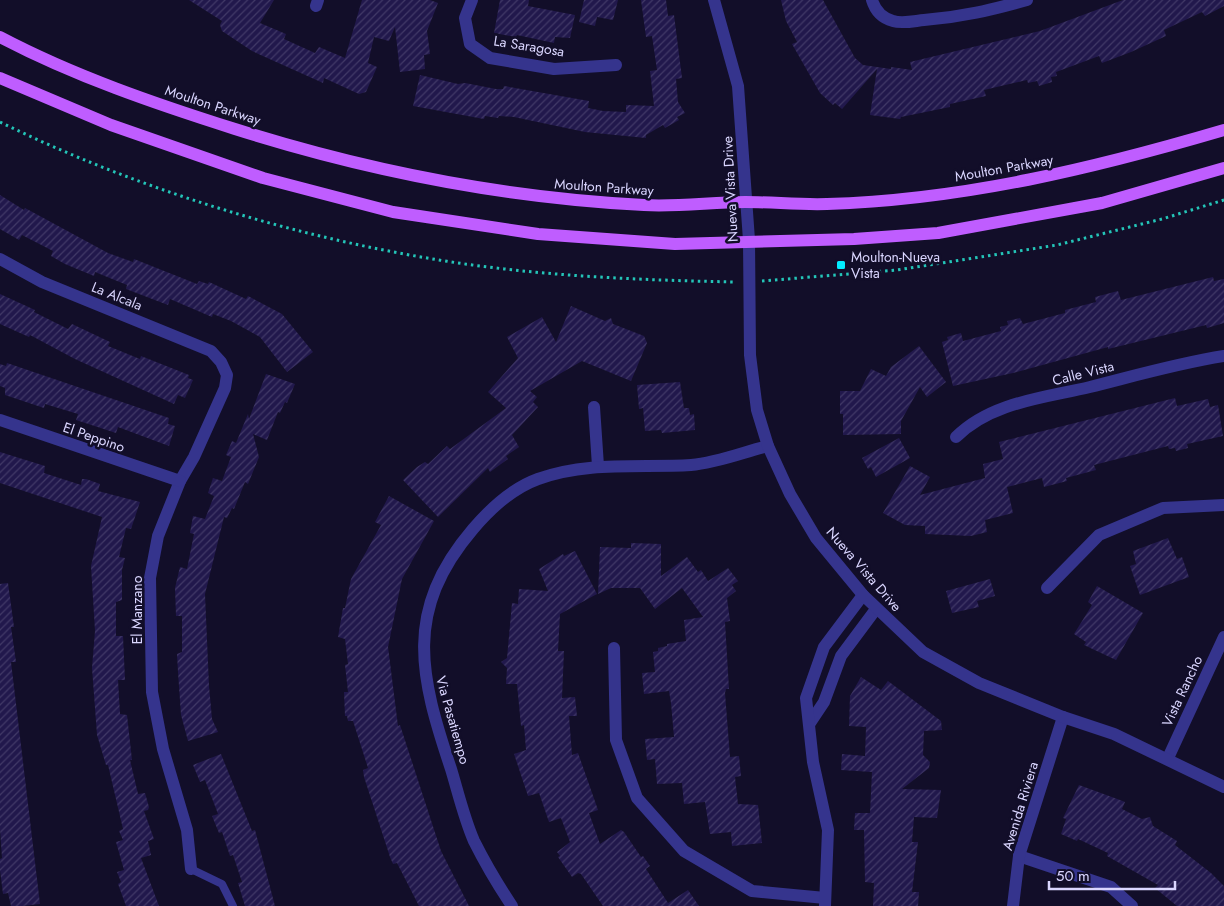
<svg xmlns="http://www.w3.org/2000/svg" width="1224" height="906" viewBox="0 0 1224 906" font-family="Jost,sans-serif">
<defs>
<pattern id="building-hatch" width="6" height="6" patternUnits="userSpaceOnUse" patternTransform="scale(1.25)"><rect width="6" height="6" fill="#21184c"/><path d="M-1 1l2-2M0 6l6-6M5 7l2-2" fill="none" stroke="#413967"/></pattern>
</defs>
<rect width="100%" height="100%" fill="#120e29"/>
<g fill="url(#building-hatch)">
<path d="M189,0H274L260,23L286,34L284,39L315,53L319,47L345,58L362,0H430L438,3L427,31L430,54L424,55L425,69L400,72L395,27L389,41L374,37L368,63L377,67L366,92L359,94L324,78L323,83L252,51L222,31L220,25L222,21Z"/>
<path d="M500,0H529L528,6L575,15L570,38L555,37L554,43L517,35L516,37L494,33Z"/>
<path d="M584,0H618L613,20L597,17L595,26L579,22Z"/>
<path d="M641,0H666L668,16L674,15L682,78L676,79L678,102L685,113L677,117L679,120L665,128L663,125L646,135V138L585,132L514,117L499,116L498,118L485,116L484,119L413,106L420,75L458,84L465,83L496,89H503L504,86L589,101L588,108L603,111L626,112V105L654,106L650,71L657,70L652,36L646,37Z"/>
<path d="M781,0H823L855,58L863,65L891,69V67L912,70L910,62L1040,31L1123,0H1224V6L1205,16L1202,12L1164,30L1166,36L1131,52L1102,63L1099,56L1056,72L1057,76L1051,77L1052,82L1039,86L1037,81L1028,83L1027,80L984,90L986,96L950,104V107L901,117L900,119L870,115L877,69L842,109L835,103L833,105L820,93L792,44L797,42L786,21Z"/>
<path d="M0,195L24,210L25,208L108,253L133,262L134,259L197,284L199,281L208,284L209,282L246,299L248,296L282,314L313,352L287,372L260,337L231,321L213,314L212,317L170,299L168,305L126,289L127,285L95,272L94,276L65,264L51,256L53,251L22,235L19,240L0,229Z"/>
<path d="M1213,277L1214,281L1224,279V323L1207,328L1206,325L1108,349V347L1013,373L953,386L942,342L948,340L947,337L961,333L963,341L1001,331L1000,327L1008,325L1007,321L1020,318L1023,324L1065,313V310L1096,302L1095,297L1118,291L1121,300Z"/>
<path d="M0,294L35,310L34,312L68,329L72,324L110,342L108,346L140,359L141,356L189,375L188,378L193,380L185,398L178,395L174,404L75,359L30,335L29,337L0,324Z"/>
<path d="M571,306L605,321L611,318L613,324L644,336L647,343L631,381L582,361L530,391L537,397L533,402L538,407L512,435L519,447L506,456L508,459L490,472L488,468L438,517L403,480L417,467L425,462L428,464L447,446L450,449L506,408L488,392L518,358L507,337L542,317L556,342Z"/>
<path d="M919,346L946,382L927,397L920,387L901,421V434L843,435V414H840V391H860L871,369L886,376L891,367Z"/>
<path d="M7,363L169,418L168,424L175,426L169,446L118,427L116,433L76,420L78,414L45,404L44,408L5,395V388L0,386V364L6,366Z"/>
<path d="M266,374L295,384L287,403L285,402L280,413L278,412L267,440L253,434L259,457L248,484L245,482L234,509L232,508L227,518L224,517L205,594L209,686L212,719L218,732L188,741L181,715L178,672L177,654L182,652V616H176L175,588L180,567L187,569L194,534L190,533L193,516L205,519L214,496L208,493L213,478L222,481L231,457L226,455L232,441L236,443L248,414L249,419Z"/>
<path d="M680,382L684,408H689L690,415L694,414L695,430L662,433L661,430L645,431L643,408L639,409L637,385Z"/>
<path d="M1175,398L1177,406L1208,399L1210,407L1218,405L1223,436L1187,444L1188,448L1176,451L1175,448L1169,449L1168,446L1094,465L1096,470L1066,478L1067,481L1044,487L1042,478L1007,487L1013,513L985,520L987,532L971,536L925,534V526L905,525L883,513L910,466L930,477L920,495L985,478L983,464L1003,459L999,442Z"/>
<path d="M899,438L910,458L876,477L871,467L868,469L862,458Z"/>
<path d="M0,452L45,466L44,473L81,485L82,479H86L100,484L98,491L140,502L131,529L126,528L119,557L125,558L122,570V600L116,602V636H123L125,680H118L120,714L127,715L132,760H130L138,794L145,793L149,807L148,810L144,811L154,839L148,841L151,855L141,858L159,906H126L118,884L121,882L117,872L124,870L116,842L123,840L119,831L123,829L108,765H106L97,735L92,668L95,631L91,566L102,517L0,483Z"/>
<path d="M389,496L434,521L402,579L388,647L398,726L400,725L441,851L469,906H419L397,863L393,864L390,857L364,777L363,770L368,768L353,721H348L347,716H345L344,692H348L345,665L348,664L345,639L338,637L343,608H345L351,579L381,525L375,522Z"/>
<path d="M1168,538L1177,559L1182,557L1189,577L1140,595L1130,566L1136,564L1133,551Z"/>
<path d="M631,543L661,544V576L687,557L698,572L701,570L708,581L728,568L738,581L732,585L736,591L727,598L730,621L725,622L729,689H726L725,693L730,757L739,756L741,776L735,777L738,804L758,805L762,843L732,846L731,832L710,834L705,802L684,804L682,783L657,784L655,759L647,760L645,739L674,737L671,703L669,691L644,694L642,673L655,672L653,652L658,651V648L667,646V644L686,641L684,620L703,617L682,588L655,609L640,588H611L598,594L600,547L631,548Z"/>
<path d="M575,551L597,594L560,614L558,651H564L562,698L575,697L577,716H569L572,755L578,753L598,810L589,813L600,844L621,830L624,832L641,857L643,856L650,866L646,869L668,903L688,890L699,906H603L581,874L578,873L572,877L558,857L560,856L557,852L570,842L561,818L549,822L539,793L528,796L514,754L526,750L524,725L521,726L517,684H506L507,668L501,662L507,658L512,603L518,604L519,589L548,591L539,569L563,554L564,556Z"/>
<path d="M990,579L995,596L977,601L979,607L952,613L946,591Z"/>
<path d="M8,583L14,627H11L16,662H11L40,904L22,906H11L8,893L3,894L0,870V859L2,858L0,829V584Z"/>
<path d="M1097,586L1143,613L1116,660L1084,645L1086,642L1074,634L1092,605L1088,602Z"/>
<path d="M861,677L881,690L888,681L941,721L942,730L924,731L923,755L930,762L929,768L902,789L941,790L937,818L914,817L912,842H918L912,892H919L918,906H873L874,883L865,882L864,830H854L855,813H870L872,772L841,770L842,754L865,756L866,727L849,726L850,696Z"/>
<path d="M221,754L252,831L255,830L275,906H245L238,883L242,882L233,855L230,856L222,832L219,833L212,816L218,814L205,780L200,782L193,765Z"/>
<path d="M1079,785L1120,800L1125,802L1122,809L1142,819L1150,817L1153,826L1177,841L1175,845L1211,873L1224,886V906H1177L1155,888L1158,885L1107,856L1108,853L1078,839L1077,841L1061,834L1066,819L1063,818Z"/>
</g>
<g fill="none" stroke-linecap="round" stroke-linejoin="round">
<g stroke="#24c5b8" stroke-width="3" stroke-dasharray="2.5 4" stroke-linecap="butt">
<path d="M0,122C135,188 290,236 439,260C537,276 637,280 735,282"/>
<path d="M762,281L897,270L1057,245L1162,219L1224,200"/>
</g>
<path stroke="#35348d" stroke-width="8" d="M191,869L222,884L233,906"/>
<g stroke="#35348d" stroke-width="12">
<path d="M472,0L465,18L470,44L490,58L554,69L616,65"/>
<path d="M872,0C875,10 882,18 893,21C902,24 914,21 924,20C962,17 991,10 1027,0"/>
<path d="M316,6L318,0"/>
<path d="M0,259L42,282L211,351L221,362L227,375L225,388L194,457L180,481L158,536L150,578L152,692L163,749L187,830L191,869"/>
<path d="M594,407L598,466"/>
<path d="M0,420L180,481"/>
<path d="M956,437C991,402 1044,398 1090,387C1134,376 1179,363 1224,356"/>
<path d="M1047,588L1099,535L1163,508L1224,505"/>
<path d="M614,648L616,740L637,798L684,851L752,891L825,898"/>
<path d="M810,723L824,702L841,656L876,609"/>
<path d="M1168,758L1224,637"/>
<path d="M1019,856L1111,887L1132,906"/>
<path d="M512,906C498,885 485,863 474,841C464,818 458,792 451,769C420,676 403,611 473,529C490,509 513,488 538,479C587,461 640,468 691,465C717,463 744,452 768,446"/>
<path d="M825,906L828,830L813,762L806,698L824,647L863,595"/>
<path d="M1013,906L1019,856L1063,717"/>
</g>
<path stroke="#35348d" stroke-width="12" d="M714,0L738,86L749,240L750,355L757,410L768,446L790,494L816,538L863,595L923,652L979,683L1063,717L1114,734L1224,787"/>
<g stroke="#bf5dff" stroke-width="12">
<path d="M0,37C74,76 156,104 235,129C368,171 505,198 644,205C678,207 712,202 745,202C773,202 800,205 827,204C963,200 1095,168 1224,130"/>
<path d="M0,78L111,125L263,178L393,212L538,234L675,244L854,239L938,233L1102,203L1224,168"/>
</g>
</g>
<rect fill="#02ecff" stroke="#120e29" stroke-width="2" x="836" y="260" width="10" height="10" rx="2.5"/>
<g text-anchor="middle" stroke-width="5" stroke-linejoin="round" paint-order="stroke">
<g font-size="14" fill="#dad6ff" stroke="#120e29">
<text transform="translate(529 46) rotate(9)" y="5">La Saragosa</text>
<text transform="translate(213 105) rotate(18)" y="5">Moulton Parkway</text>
<text transform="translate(1004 168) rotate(-10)" y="5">Moulton Parkway</text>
<text transform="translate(604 187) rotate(4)" y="5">Moulton Parkway</text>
<text transform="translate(730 189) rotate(-93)" y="5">Nueva Vista Drive</text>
<text transform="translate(117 296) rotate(22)" y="5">La Alcala</text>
<text transform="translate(1083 373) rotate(-14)" y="5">Calle Vista</text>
<text transform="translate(94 437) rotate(19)" y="5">El Peppino</text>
<text transform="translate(864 569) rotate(49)" y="5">Nueva Vista Drive</text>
<text transform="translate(137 610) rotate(-90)" y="5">El Manzano</text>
<text transform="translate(1182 691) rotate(-65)" y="5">Vista Rancho</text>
<text transform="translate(453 720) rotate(74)" y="5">Via Pasatiempo</text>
<text transform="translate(1020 806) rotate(-73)" y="5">Avenida Riviera</text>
</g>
<g font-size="14" fill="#dad6ff" stroke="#120e29" text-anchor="start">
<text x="851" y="262">Moulton-Nueva<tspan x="851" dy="16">Vista</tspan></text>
</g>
</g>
<path d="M1049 881v8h126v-8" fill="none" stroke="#dad6ff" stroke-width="2.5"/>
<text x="1056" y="881" font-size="15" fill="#dad6ff" stroke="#120e29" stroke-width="4" paint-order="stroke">50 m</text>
</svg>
